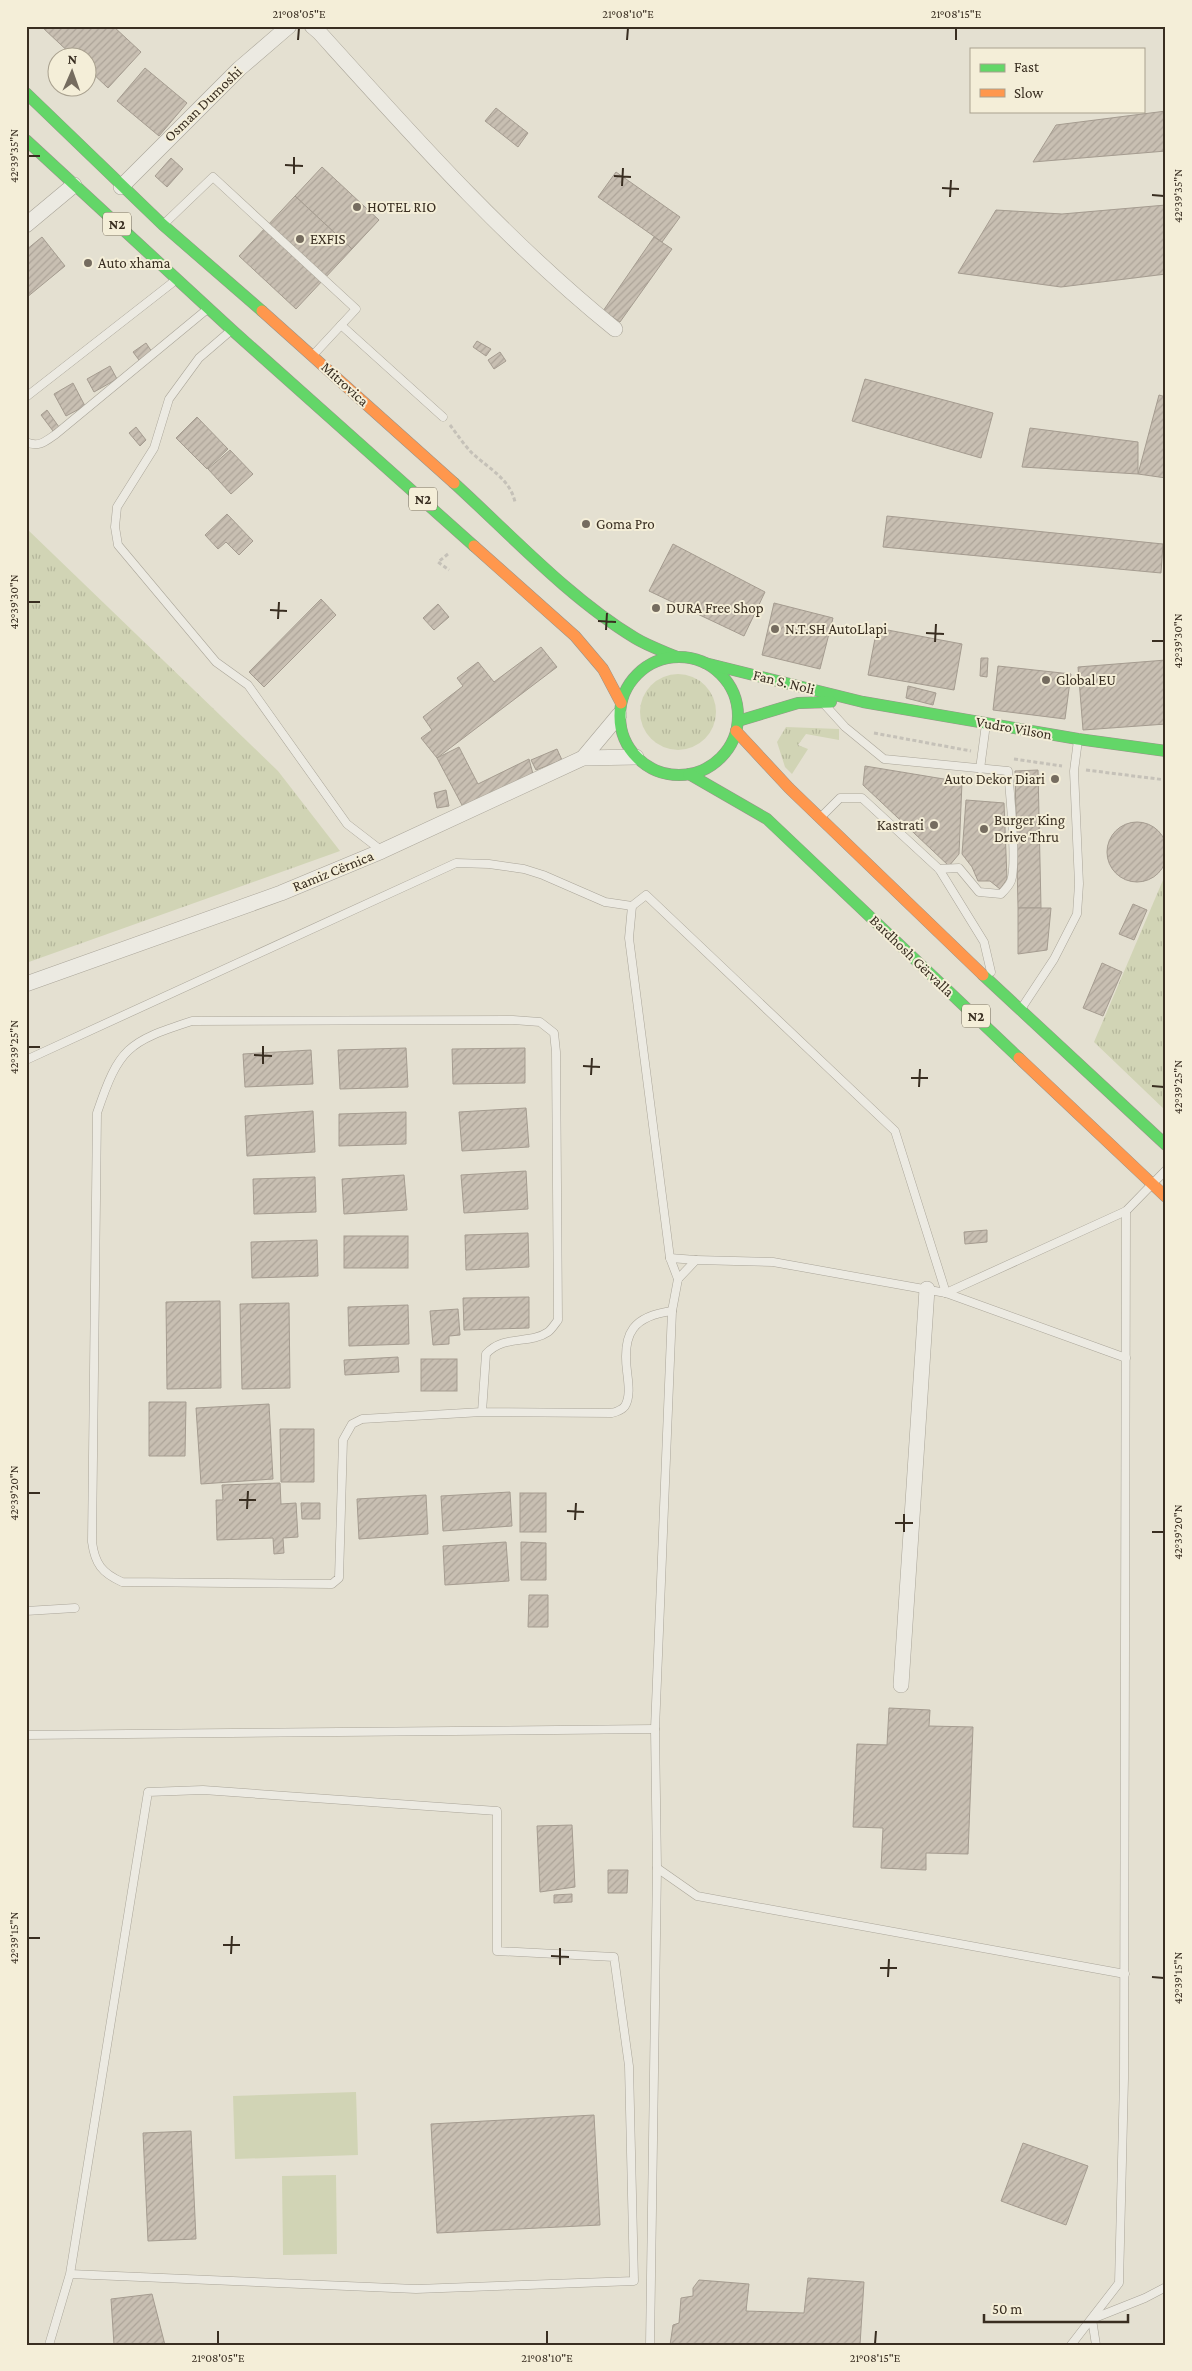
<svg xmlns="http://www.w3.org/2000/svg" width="1192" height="2371" viewBox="0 0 1192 2371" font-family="'Crimson Pro',serif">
<defs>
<pattern id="grass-tufts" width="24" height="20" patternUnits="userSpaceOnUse" patternTransform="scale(1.25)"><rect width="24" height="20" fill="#d1d4b5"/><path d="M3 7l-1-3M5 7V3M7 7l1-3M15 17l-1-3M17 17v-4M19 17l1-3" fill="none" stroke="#b4b69b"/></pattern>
<pattern id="building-hatch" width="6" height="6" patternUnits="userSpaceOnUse" patternTransform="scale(1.25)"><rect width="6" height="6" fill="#c8bfb2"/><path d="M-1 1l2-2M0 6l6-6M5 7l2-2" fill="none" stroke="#ada499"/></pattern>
</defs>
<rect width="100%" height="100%" fill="#e4e0d1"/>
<g fill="url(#grass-tufts)">
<path d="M26,528L278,771L340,851L26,963Z"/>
<circle cx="678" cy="712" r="38"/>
<path d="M786,727L839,729V740L806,734L798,745L808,749L792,774L785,767L777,742Z"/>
<path d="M1166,873V1111L1094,1042Z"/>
</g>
<g fill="#d1d4b5">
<path d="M356,2092L358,2155L235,2159L233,2096Z"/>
<path d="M336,2175L337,2254L283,2255L282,2176Z"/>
</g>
<g fill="url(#building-hatch)" stroke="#a59c90">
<path d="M44,26H113L141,52L108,88L88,69V58H75L43,28Z"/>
<path d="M145,68L187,103L159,136L117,101Z"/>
<path d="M496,108L528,133L518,147L485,121Z"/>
<path d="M1166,111V151L1033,162L1056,125Z"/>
<path d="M171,158L183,169L167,187L155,176Z"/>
<path d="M322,167L379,220L352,249L295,196Z"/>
<path d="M616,172L680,217L662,242L598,197Z"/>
<path d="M295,196L352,249L296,309L239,256Z"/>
<path d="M1166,205V274L1061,287L958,273L996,210L1062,214Z"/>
<path d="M42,237L65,266L26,298V250Z"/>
<path d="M654,237L672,249L620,322L603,311Z"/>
<path d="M477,341L491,349L486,356L473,347Z"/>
<path d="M146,343L152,352L139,360L133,352Z"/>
<path d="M500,352L506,361L494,369L488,360Z"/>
<path d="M110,366L117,379L94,392L87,379Z"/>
<path d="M865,379L993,413L981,458L852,421Z"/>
<path d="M73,383L85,406L66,416L54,394Z"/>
<path d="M1159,395L1166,397V478L1138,474Z"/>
<path d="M47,410L59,427L53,431L41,415Z"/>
<path d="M197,417L228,449L207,469L176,438Z"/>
<path d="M136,427L146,440L140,446L129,433Z"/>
<path d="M1030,428L1138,442V474L1022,467Z"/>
<path d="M230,450L253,474L231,494L208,469Z"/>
<path d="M227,514L253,541L239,555L226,542L218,549L205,535Z"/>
<path d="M887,516L1163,544L1161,573L883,547Z"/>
<path d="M673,544L765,592L744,636L649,591Z"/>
<path d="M321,599L336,615L264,687L249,672Z"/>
<path d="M774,603L833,618L820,669L762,655Z"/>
<path d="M438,604L449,617L434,630L423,618Z"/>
<path d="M877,628L962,644L954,690L868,675Z"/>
<path d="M541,647L557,667L437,758L421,738L432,730L423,717L463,686L457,678L478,662L494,682Z"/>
<path d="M981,658H988L987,677L980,676Z"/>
<path d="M1166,660V724L1083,730L1078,667Z"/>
<path d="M998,666L1071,674L1065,719L993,710Z"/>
<path d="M908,686L936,693L933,705L906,698Z"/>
<path d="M459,747L478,784L529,759L533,774L463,807L437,758Z"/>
<path d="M557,749L562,760L536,770L531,760Z"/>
<path d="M865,766L962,782L959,854L949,866L863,785Z"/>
<path d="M1038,770L1041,908H1018L1015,771Z"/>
<path d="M446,790L449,806L437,808L434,793Z"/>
<path d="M966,800L1004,803L1007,879L1000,889L990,881H978L972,867L962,854Z"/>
<circle cx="1137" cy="852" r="30"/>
<path d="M1133,904L1147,910L1134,940L1119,934Z"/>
<path d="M1018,908H1051L1047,950L1018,954Z"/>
<path d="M1102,963L1122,972L1103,1016L1083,1008Z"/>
<path d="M406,1048L408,1087L340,1089L338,1050Z"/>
<path d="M525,1048V1083L453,1084L452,1049Z"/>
<path d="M311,1050L313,1084L245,1087L243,1054Z"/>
<path d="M526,1108L529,1147L462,1151L459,1112Z"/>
<path d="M313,1111L315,1152L247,1156L245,1116Z"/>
<path d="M406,1112V1144L339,1146V1114Z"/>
<path d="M526,1171L528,1209L464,1213L461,1175Z"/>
<path d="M404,1175L407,1210L344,1214L342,1179Z"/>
<path d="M315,1177L316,1212L254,1214L253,1179Z"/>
<path d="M987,1230V1242L965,1244L964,1232Z"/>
<path d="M528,1233L529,1267L466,1270L465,1235Z"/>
<rect x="344" y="1236" width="64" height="32"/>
<path d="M317,1240L318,1276L252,1278L251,1242Z"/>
<path d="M529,1297V1328L464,1330L463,1298Z"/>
<path d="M220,1301L221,1388L167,1389L166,1302Z"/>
<path d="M289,1303L290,1388L242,1389L240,1304Z"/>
<path d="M408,1305L409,1344L349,1346L348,1307Z"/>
<path d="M458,1309L460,1335L449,1336V1344L433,1345L430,1311Z"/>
<path d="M398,1357L399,1372L345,1375L344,1360Z"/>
<rect x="421" y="1359" width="36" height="32"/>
<path d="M149,1402H186L185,1456H149Z"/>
<path d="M269,1404L273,1479L201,1484L196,1408Z"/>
<path d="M280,1429H314V1482H281Z"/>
<path d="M280,1483L281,1504L296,1503L298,1537L283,1538L284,1553L274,1554L273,1538L217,1540L216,1500H223L222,1485Z"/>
<path d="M510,1492L512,1526L443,1531L441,1496Z"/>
<rect x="520" y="1493" width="26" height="39"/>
<path d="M426,1495L428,1534L359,1539L357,1499Z"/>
<path d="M301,1503H320V1519H302Z"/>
<path d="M506,1542L509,1581L445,1585L443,1546Z"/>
<path d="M521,1542L546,1543V1580H521Z"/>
<path d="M529,1595H548V1627H528Z"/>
<path d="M889,1708L930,1710L929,1726L973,1727L968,1854L926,1853V1870L881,1868L883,1828L853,1827L857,1744L887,1745Z"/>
<path d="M572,1825L575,1887L540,1892L537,1826Z"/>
<path d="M608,1870H628L627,1893H608Z"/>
<path d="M572,1894V1902L554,1903V1895Z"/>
<path d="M594,2115L600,2225L437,2233L431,2124Z"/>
<path d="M191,2131L196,2239L148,2241L143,2133Z"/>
<path d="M1023,2143L1088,2166L1066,2225L1001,2201Z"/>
<path d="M808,2278L864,2282L860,2345H670L673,2325L679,2323L681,2298L693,2296V2288L699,2280L749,2284L746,2311L804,2313Z"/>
<path d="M152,2294L165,2345H114L111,2299Z"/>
</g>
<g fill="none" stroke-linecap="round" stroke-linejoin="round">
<g stroke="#aaa599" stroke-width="9">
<g id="lane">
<path d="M166,222L213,177L356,309L316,352"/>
<path d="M341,325L443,417"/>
<path d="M228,333L199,358L169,399L154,448L117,507L115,527L118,545L216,662L248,685L347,824L382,851"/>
<path d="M26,397L172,283"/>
<path d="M26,442C39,448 46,441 56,434L205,311"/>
<path d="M825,705L845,727L884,759L1008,771C1010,792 1017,865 1011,881C1009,886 1005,890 1001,894L979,892L959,868L939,869"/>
<path d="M980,769L986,724"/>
<path d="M824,814L840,798H862L939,869L984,942L991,972"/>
<path d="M632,906L629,938L670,1258L678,1279"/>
<path d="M1023,1006L1054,959L1077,914L1079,884L1074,771L1078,740"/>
<path d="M26,1060L456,863L489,864L524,869L543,875L605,902L632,906L646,895L895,1131L946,1293"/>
<path d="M670,1258L696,1260"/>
<path d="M946,1293L1126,1211L1166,1170"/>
<path d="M482,1412L362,1419L352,1424L343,1440L339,1578L332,1584L122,1582C102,1573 95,1564 92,1542L97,1113C119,1048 127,1042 192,1021L513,1020L540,1022L554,1033L556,1052L558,1320C555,1324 551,1330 548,1332C529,1345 504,1334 486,1354L482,1412L612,1413C616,1412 622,1410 625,1406C631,1396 628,1381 627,1371C622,1332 634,1316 672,1311"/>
<path d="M26,1611L75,1608"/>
<path d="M26,1735L655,1729"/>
<path d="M657,1868L697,1896L1125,1974"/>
<path d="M49,2345L70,2274L148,1792L203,1790L497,1811V1951L614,1957L629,2066L634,2281L416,2289L70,2274"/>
<path d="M650,2345L657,1868L655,1729L672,1311L678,1279L696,1260L773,1262L946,1293L1126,1358"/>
<path d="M1071,2345L1119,2283L1124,2079L1126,1211"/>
<path d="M1096,2345L1092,2319L1145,2298L1166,2287"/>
</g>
</g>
<g stroke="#aaa599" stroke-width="16">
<g id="street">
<path d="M312,26L319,32C412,135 506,241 615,329"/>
<path d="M121,187L239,69L289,26"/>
<path d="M26,225L74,185"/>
<path d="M583,758L619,715"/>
<path d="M26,984L281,893L382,851L583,758L636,757"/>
<path d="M901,1685L927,1289"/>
</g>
</g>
<g stroke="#99948a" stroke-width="12">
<g id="fast">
<path d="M26,93L163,225L262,311"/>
<path d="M26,140L232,330L474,546"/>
<path d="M454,483C511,535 569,598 635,638C648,646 663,651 677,657"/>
<circle cx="679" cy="716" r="59"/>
<path d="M705,663L863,702L1078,739L1166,751"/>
<path d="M738,721L798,703L831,702"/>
<path d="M689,774L767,819L1019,1058"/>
<path d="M983,975L1166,1145"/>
</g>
</g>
<g stroke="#99948a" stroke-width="12">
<g id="slow">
<path d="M262,311L454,483"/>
<path d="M474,546L575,636L603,669L621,703"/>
<path d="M736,731L789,788L983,975"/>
<path d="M1019,1058L1166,1197"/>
</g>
</g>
<g stroke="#c5c1b8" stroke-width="3" stroke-dasharray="4 2.5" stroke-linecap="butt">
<path d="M450,425C457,434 464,445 472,453C488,468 510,479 515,502"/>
<path d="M448,554L438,562L449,570"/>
<path d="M874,733L971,751"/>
<path d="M1014,759L1062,766"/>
<path d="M1086,770L1166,780"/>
</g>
<use href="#lane" stroke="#eceae2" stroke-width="8"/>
<use href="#street" stroke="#eceae2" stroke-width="15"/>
<use href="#fast" stroke="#63d668" stroke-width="11"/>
<use href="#slow" stroke="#ff974d" stroke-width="11"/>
</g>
<path fill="none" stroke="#392e21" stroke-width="2" d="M298,40L299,28M627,40L628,28M956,40V28M28,156H40M285,165L303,166M294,174V157M614,176L631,177M622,186L623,168M942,188L959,189M1152,195L1164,196M950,197L951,180M28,602H40M270,610L287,611M278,619L279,602M598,621L616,622M606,630L607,613M926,633L944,634M1152,641H1164M935,642L936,624M28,1047H40M254,1055L272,1056M263,1064V1046M583,1066L600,1067M591,1075L592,1058M911,1078H928M1152,1086L1164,1087M919,1087L920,1069M28,1493H40M239,1500H256M247,1509L248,1491M567,1511L584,1512M575,1520L576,1503M895,1523H913M904,1532V1514M1152,1532H1164M28,1938H40M223,1945H240M231,1954L232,1936M551,1956L569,1957M560,1965V1948M880,1968H897M888,1977L889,1959M1152,1977L1164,1978M218,2344V2331M547,2344V2331M875,2344L876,2331"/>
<g fill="#756c5f" stroke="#f4eed8" stroke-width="2">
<circle cx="357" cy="207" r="5"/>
<circle cx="300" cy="239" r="5"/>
<circle cx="88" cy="263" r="5"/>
<circle cx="586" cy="524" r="5"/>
<circle cx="656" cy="608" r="5"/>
<circle cx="775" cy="629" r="5"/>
<circle cx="1046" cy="680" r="5"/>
<circle cx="1055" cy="779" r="5"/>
<circle cx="934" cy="825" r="5"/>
<circle cx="984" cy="829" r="5"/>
</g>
<g text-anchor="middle" stroke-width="4" stroke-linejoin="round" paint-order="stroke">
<g fill="#f4eed8" stroke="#716858" stroke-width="1">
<rect x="103" y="212.5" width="28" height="23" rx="4"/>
<rect x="409" y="487.5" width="28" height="23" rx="4"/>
<rect x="962" y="1004.5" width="28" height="23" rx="4"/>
</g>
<g font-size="14" font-weight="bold" fill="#392e21">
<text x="117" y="229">N2</text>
<text x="423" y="504">N2</text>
<text x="976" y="1021">N2</text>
</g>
<g font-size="15" fill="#392e21" stroke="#f4eed8">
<text transform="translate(203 104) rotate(-44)" y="5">Osman Dumoshi</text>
<text transform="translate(345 384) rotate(42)" y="5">Mitrovica</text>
<text transform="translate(784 682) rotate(14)" y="5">Fan S. Noli</text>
<text transform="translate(1014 728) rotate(10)" y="5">Vudro Vilson</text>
<text transform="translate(333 871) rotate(-22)" y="5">Ramiz Cërnica</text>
<text transform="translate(912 956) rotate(44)" y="5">Bardhosh Gërvalla</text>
</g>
<g font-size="15" fill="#392e21" stroke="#f4eed8" text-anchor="start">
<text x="367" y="212">HOTEL RIO</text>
<text x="310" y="244">EXFIS</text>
<text x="98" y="268">Auto xhama</text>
<text x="596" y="529">Goma Pro</text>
<text x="666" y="613">DURA Free Shop</text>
<text x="785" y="634">N.T.SH AutoLlapi</text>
<text x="1056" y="685">Global EU</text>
<text x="1045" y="784" text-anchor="end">Auto Dekor Diari</text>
<text x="994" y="825">Burger King<tspan x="994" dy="17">Drive Thru</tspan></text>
<text x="924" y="830" text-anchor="end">Kastrati</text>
</g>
</g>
<rect width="1192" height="2371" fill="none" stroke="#f4eed8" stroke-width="55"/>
<rect x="970" y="48" width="175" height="65" fill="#f4eed8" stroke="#a9a18f"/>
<rect x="980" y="64" width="25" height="8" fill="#63d668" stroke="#a9a18f"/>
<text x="1014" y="72" font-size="15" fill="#392e21">Fast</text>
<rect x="980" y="89" width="25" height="8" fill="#ff974d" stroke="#a9a18f"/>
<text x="1014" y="98" font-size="15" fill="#392e21">Slow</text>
<g transform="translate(72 72) rotate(2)"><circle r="24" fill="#f4eed8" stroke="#a9a18f"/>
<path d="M0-4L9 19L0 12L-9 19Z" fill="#756c5f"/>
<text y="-8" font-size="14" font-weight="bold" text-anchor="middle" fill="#392e21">N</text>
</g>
<path d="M984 2314v8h144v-8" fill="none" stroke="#392e21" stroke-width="2.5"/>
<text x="992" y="2314" font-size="15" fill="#392e21" stroke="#f4eed8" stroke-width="4" paint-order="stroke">50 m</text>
<rect x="28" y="28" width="1136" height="2316" fill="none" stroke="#392e21" stroke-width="2"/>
<g font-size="12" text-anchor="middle" fill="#392e21">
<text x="299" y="18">21°08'05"E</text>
<text x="628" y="18">21°08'10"E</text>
<text x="956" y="18">21°08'15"E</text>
<text transform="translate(14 156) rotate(-90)" y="4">42°39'35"N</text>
<text transform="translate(1178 196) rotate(-90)" y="4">42°39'35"N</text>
<text transform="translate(14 602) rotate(-90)" y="4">42°39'30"N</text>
<text transform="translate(1178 641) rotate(-90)" y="4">42°39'30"N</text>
<text transform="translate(14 1047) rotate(-90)" y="4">42°39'25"N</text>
<text transform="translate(1178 1087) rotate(-90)" y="4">42°39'25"N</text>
<text transform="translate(14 1493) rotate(-90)" y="4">42°39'20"N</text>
<text transform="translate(1178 1532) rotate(-90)" y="4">42°39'20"N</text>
<text transform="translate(14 1938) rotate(-90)" y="4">42°39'15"N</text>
<text transform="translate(1178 1978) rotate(-90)" y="4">42°39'15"N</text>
<text x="218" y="2362">21°08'05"E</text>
<text x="547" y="2362">21°08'10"E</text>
<text x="875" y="2362">21°08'15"E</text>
</g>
</svg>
